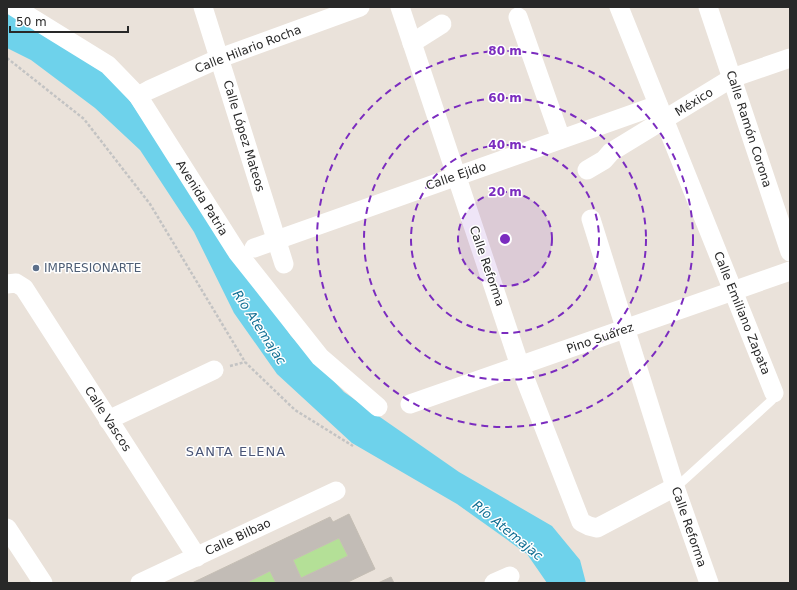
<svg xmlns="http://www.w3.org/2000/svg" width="797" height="590" viewBox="0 0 797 590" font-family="'DejaVu Sans',sans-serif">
<rect width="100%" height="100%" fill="#eae2da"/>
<g fill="#b4e097">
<path d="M339,538L348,556L301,578L293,560Z"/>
<path d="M270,571L276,583H246Z"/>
</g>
<path fill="#6ed2eb" d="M7,12L106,66L291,336L344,392L459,472L552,526L580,560L586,583H547L527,554L457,504L352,443L277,374L234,313L194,232L140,150L95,108L31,60L7,48Z"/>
<g fill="#c2bcb6" stroke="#c5beb4" fill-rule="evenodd">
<path d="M349,514L375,569L346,583H276L270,571L246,583H192L330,517L333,522ZM339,538L348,556L301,578L293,560Z"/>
<path d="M391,577L394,583H378Z"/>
</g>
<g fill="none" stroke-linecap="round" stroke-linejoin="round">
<g stroke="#c3c3c3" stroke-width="2.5" stroke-dasharray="3 2" stroke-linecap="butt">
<path d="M7,58L84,119L150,204L245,362L295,410L353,446"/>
<path d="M230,366L245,362"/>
</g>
<path stroke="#fff" stroke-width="9" d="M675,487L683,481L771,401L774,397V393"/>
<g stroke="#fff" stroke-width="19">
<path d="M14,7L108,65L138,96L237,252L320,357L378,407"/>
<path d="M203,7L284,264"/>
<path d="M400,7L520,366L581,522L589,526L597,528L675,487"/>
<path d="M619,7L774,393"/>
<path d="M708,7L790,252"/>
<path d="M518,17L561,139"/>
<path d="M412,43L442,24"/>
<path d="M138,96L149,90L220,58L360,7"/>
<path d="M587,170L604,160L611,152L732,78L790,58"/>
<path d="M591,219L675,487L709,583"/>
<path d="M254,248L658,105"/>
<path d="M7,284L16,283L24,288L197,557"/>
<path d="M410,404L790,271"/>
<path d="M108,420L214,370"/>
<path d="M7,528L43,583"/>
<path d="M140,583L336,491"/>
<path d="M494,583L510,576"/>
</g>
</g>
<circle cx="505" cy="239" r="47" fill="#7b2cbf" fill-opacity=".12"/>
<g fill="none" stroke="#7b2cbf" stroke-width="2" stroke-dasharray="7 5">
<circle cx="505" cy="239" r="47"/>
<circle cx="505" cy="239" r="94"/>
<circle cx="505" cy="239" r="141"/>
<circle cx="505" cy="239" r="188"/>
</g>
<circle fill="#5c6f8a" stroke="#fff" stroke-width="1.5" cx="36" cy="268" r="4"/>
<g text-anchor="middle" stroke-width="3" stroke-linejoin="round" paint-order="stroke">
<g font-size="12" fill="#282828" stroke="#fff">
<text transform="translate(248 49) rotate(-21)" y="4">Calle Hilario Rocha</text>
<text transform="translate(694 102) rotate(-32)" y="4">México</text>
<text transform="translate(749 129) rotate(72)" y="4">Calle Ramón Corona</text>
<text transform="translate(244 136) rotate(73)" y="4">Calle López Mateos</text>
<text transform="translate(456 176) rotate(-19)" y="4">Calle Ejido</text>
<text transform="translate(202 198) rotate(58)" y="4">Avenida Patria</text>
<text transform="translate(487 266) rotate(71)" y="4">Calle Reforma</text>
<text transform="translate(742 313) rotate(68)" y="4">Calle Emiliano Zapata</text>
<text transform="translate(600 338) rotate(-19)" y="4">Pino Suárez</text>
<text transform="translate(108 419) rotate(57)" y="4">Calle Vascos</text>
<text transform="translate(689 527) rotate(71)" y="4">Calle Reforma</text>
<text transform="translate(238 537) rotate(-25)" y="4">Calle Bilbao</text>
</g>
<g font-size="12" fill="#4e5e75" stroke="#fff" text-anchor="start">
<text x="44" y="272">IMPRESIONARTE</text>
</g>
<g font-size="13" font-style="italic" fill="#116f93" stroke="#fff">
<text transform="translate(260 327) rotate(57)" y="5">Río Atemajac</text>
<text transform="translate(508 530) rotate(39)" y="5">Río Atemajac</text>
</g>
<g font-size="13" letter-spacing="1" fill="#4a5577" stroke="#fff">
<text x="236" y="456">SANTA ELENA</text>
</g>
</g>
<circle cx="505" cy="239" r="6" fill="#7b2cbf" stroke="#fff" stroke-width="2"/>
<g font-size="12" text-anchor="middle" font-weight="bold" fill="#7b2cbf" stroke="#fff" stroke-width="3" stroke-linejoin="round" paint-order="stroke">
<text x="505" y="55">80 m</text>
<text x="505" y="102">60 m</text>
<text x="505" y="149">40 m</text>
<text x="505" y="196">20 m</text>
</g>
<rect width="797" height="590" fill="none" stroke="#282828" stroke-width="16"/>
<path d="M10 26v6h118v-6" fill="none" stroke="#282828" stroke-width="2"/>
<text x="16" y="26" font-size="12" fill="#282828" stroke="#ffffff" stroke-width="3" paint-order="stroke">50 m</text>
</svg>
